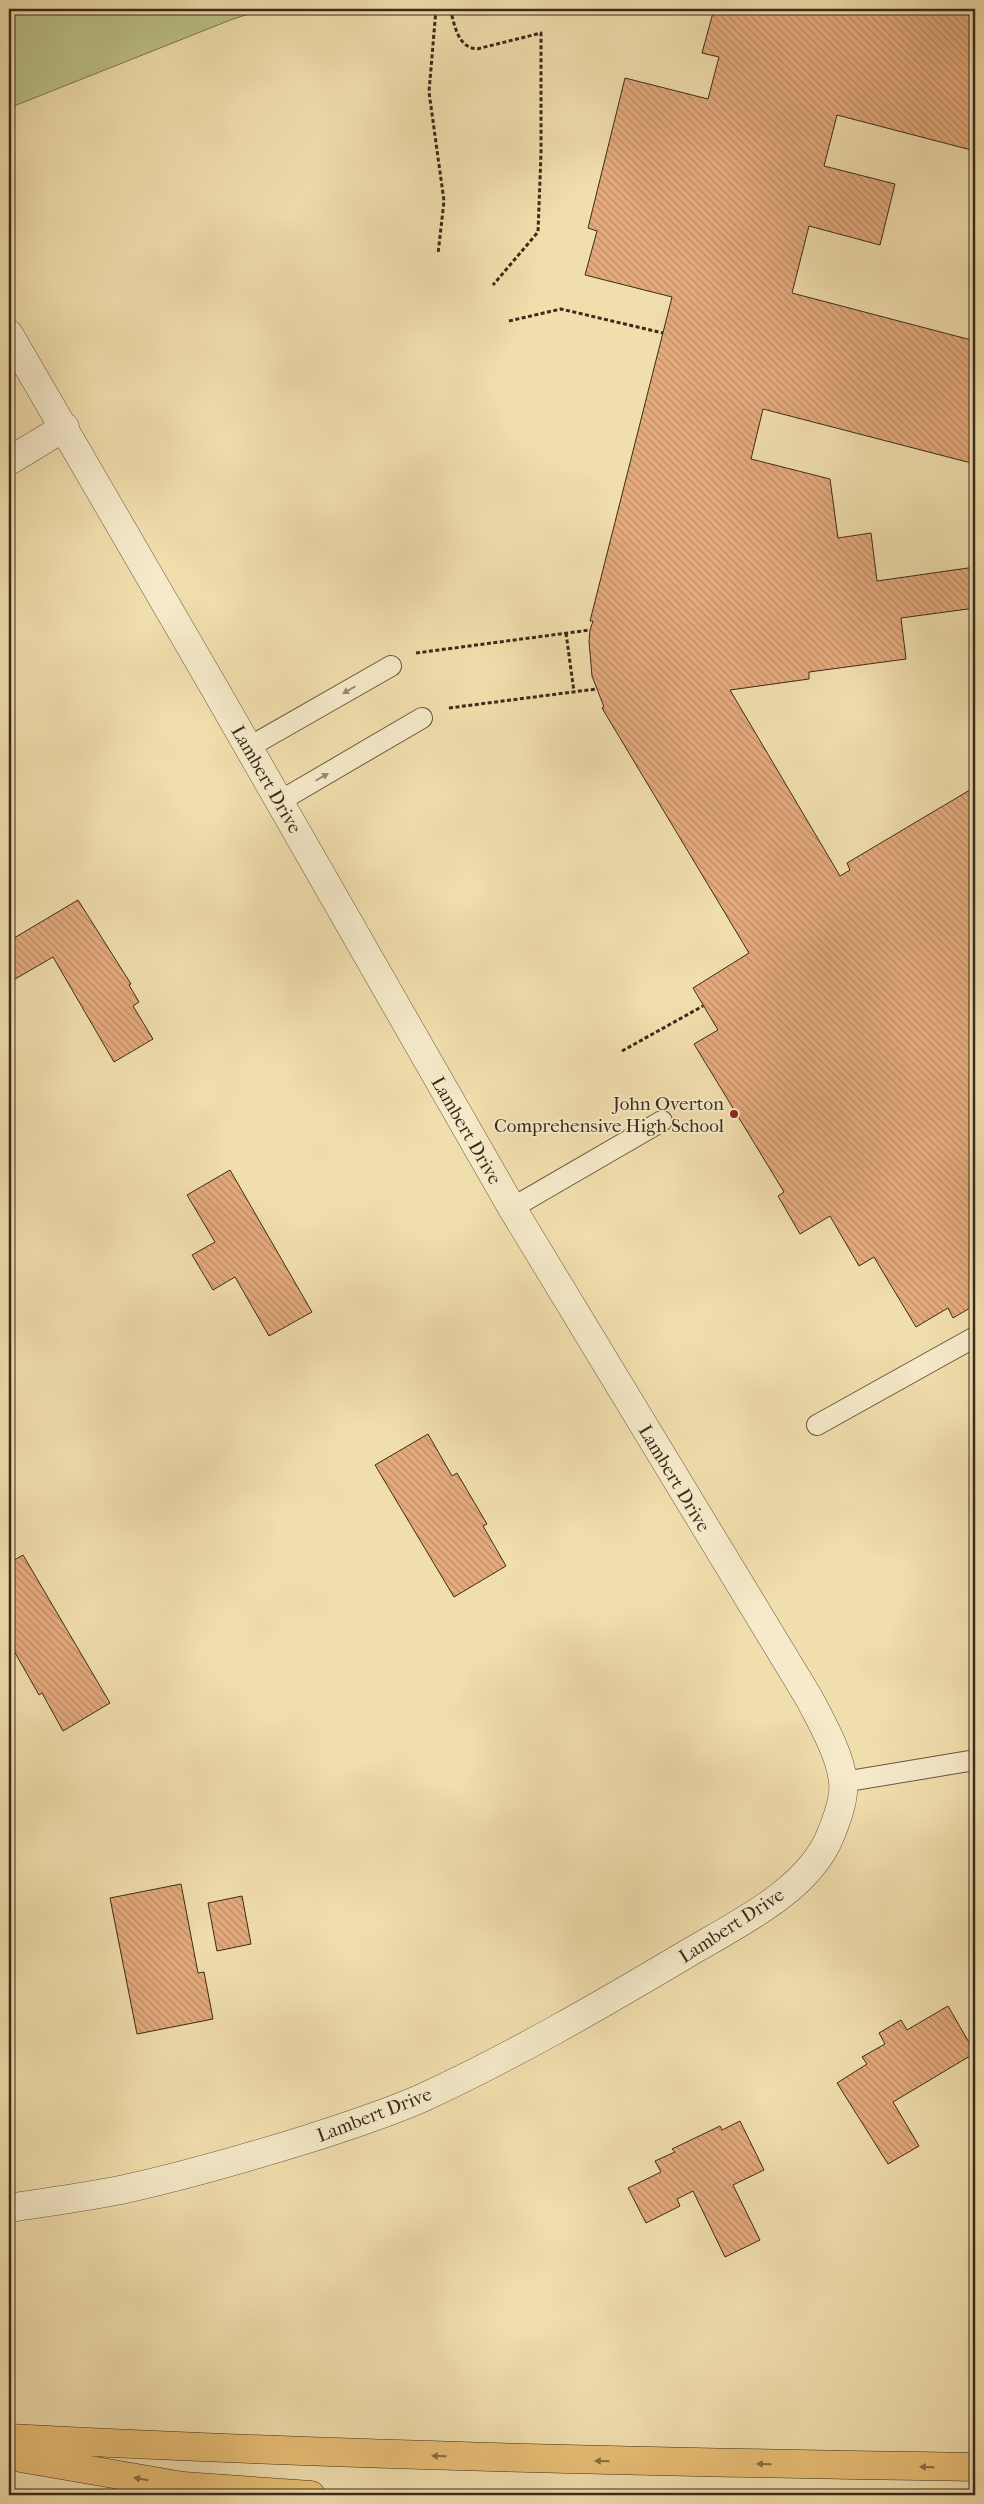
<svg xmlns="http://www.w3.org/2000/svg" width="984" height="2504" viewBox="0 0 984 2504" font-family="'IM FELL French Canon',serif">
<defs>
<pattern id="building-back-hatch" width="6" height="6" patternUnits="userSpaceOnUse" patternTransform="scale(1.25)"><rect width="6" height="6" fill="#e5ab7d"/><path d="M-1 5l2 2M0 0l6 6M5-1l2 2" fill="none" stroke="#bb8b66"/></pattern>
</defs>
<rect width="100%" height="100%" fill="#f1dead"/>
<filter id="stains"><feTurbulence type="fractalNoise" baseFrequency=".004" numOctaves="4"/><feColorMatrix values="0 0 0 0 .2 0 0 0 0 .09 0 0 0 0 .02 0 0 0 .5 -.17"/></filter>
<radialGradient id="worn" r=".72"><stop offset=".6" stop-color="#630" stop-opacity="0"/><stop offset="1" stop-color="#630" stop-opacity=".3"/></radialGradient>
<path fill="#bcc188" stroke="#7b7651" d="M9,9H265L233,19L9,108Z"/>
<g fill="url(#building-back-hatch)" stroke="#3a2b1a">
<path d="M714,9H975V151L837,115L824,166L895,184L880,245L809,226L792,293L975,341V464L763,409L751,459L830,479L838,538L871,533L877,581L975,567V608L901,618L906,659L809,672V679L730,690L840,876L850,870L847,863L975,787V1305L953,1318L948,1308L916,1327L874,1257L859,1266L830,1216L800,1234L778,1196L784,1192L694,1044L718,1030L693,988L749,953L602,708L604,707L592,676L589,641L590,630L593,621H590L672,297L585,275L597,231L588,228L625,78L708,99L719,57L702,53Z"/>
<path d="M78,900L131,984L129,985L139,1002L133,1006L153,1039L114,1062L53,957L10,982L9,980V941Z"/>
<path d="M230,1170L312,1312L269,1336L235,1277L213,1290L192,1255L215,1242L187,1195Z"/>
<path d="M428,1434L452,1476L457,1473L487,1524L483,1526L506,1566L454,1597L375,1465Z"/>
<path d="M23,1555L110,1703L63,1731L42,1693L39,1695L9,1642V1563Z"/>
<path d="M181,1884L198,1973L204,1972L213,2019L137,2034L110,1898Z"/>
<path d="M242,1896L251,1944L217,1951L208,1903Z"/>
<path d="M948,2006L975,2053L893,2102L919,2146L888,2164L837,2083L867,2064L862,2057L885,2044L879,2033L901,2020L907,2030Z"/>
<path d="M740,2121L764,2170L733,2185L760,2240L725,2257L693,2191L677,2199L680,2206L646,2223L628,2188L661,2172L655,2161L675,2152L672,2149L720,2126L722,2130Z"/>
</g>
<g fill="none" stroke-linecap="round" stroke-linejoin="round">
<g stroke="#68583f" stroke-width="22">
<g id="service">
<path d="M249,747L391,666"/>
<path d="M280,801L422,718"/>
<path d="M512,1208L662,1121"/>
<path d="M817,1425L975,1337"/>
<path d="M843,1782L975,1760"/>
</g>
</g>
<g stroke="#68583f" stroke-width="29">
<g id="minor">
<path d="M9,334L215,689L512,1208L809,1698C821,1721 841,1756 843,1782C845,1798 837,1819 831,1834C809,1891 735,1925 685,1955C599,2006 513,2056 422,2098C386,2114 348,2126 311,2138C250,2157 188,2175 125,2189C87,2197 47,2202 9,2208"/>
<path d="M9,461L65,427"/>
</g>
</g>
<g stroke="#3a2b1a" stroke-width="29">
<g id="motorway">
<path d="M9,2438C331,2455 653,2462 975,2467"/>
<path d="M9,2456L183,2486L311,2495"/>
</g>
</g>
<g stroke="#3a2b1a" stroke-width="3" stroke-dasharray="4 2.5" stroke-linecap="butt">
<path d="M436,9L429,92L444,201L438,254"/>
<path d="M450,9C455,25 457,47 477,49L541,33V153L538,232L493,285"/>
<path d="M509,321L561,309L663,333"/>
<path d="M566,633L574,692"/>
<path d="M416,653L590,630"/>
<path d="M449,708L596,689"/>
<path d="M622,1051L703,1006"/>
</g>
<use href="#service" stroke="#f6eaca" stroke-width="20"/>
<use href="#minor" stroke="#f6eaca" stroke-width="28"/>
<use href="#motorway" stroke="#e8bf76" stroke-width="28"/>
</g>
<defs><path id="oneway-solid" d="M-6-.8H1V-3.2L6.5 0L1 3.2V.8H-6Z" transform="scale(1.25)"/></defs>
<g fill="#988a72">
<use href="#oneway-solid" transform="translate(349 690) rotate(150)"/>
<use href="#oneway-solid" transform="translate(322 777) rotate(-30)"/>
</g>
<g fill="#886e43">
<use href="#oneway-solid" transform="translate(439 2456) rotate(-178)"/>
<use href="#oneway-solid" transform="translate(602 2461) rotate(-179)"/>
<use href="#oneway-solid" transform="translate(764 2464) rotate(-179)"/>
<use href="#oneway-solid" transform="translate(927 2467) rotate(-179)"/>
<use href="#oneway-solid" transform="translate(141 2479) rotate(-170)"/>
</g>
<circle fill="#8f2418" stroke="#f6eaca" stroke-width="2" cx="734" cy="1114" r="5"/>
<g text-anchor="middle" stroke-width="4" stroke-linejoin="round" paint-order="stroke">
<g font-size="19" fill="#3a2b1a" stroke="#f6eaca">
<text transform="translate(267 779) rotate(60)" y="7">Lambert Drive</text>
<text transform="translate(467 1130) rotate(60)" y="7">Lambert Drive</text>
<text transform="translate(675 1478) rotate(59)" y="7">Lambert Drive</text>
<text transform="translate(731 1925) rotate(-33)" y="7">Lambert Drive</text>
<text transform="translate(374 2114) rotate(-21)" y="7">Lambert Drive</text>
</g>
<g font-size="19" fill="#3a2b1a" stroke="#f6eaca" text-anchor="end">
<text x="724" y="1110">John Overton<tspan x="724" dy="22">Comprehensive High School</tspan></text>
</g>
</g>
<rect width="984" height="2504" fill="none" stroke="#f1dead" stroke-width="30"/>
<rect x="10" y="10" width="964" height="2484" fill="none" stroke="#3a2b1a" stroke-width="2.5"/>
<rect x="15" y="15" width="954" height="2474" fill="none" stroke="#3a2b1a"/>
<rect width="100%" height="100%" filter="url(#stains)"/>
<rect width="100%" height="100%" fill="url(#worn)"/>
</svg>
